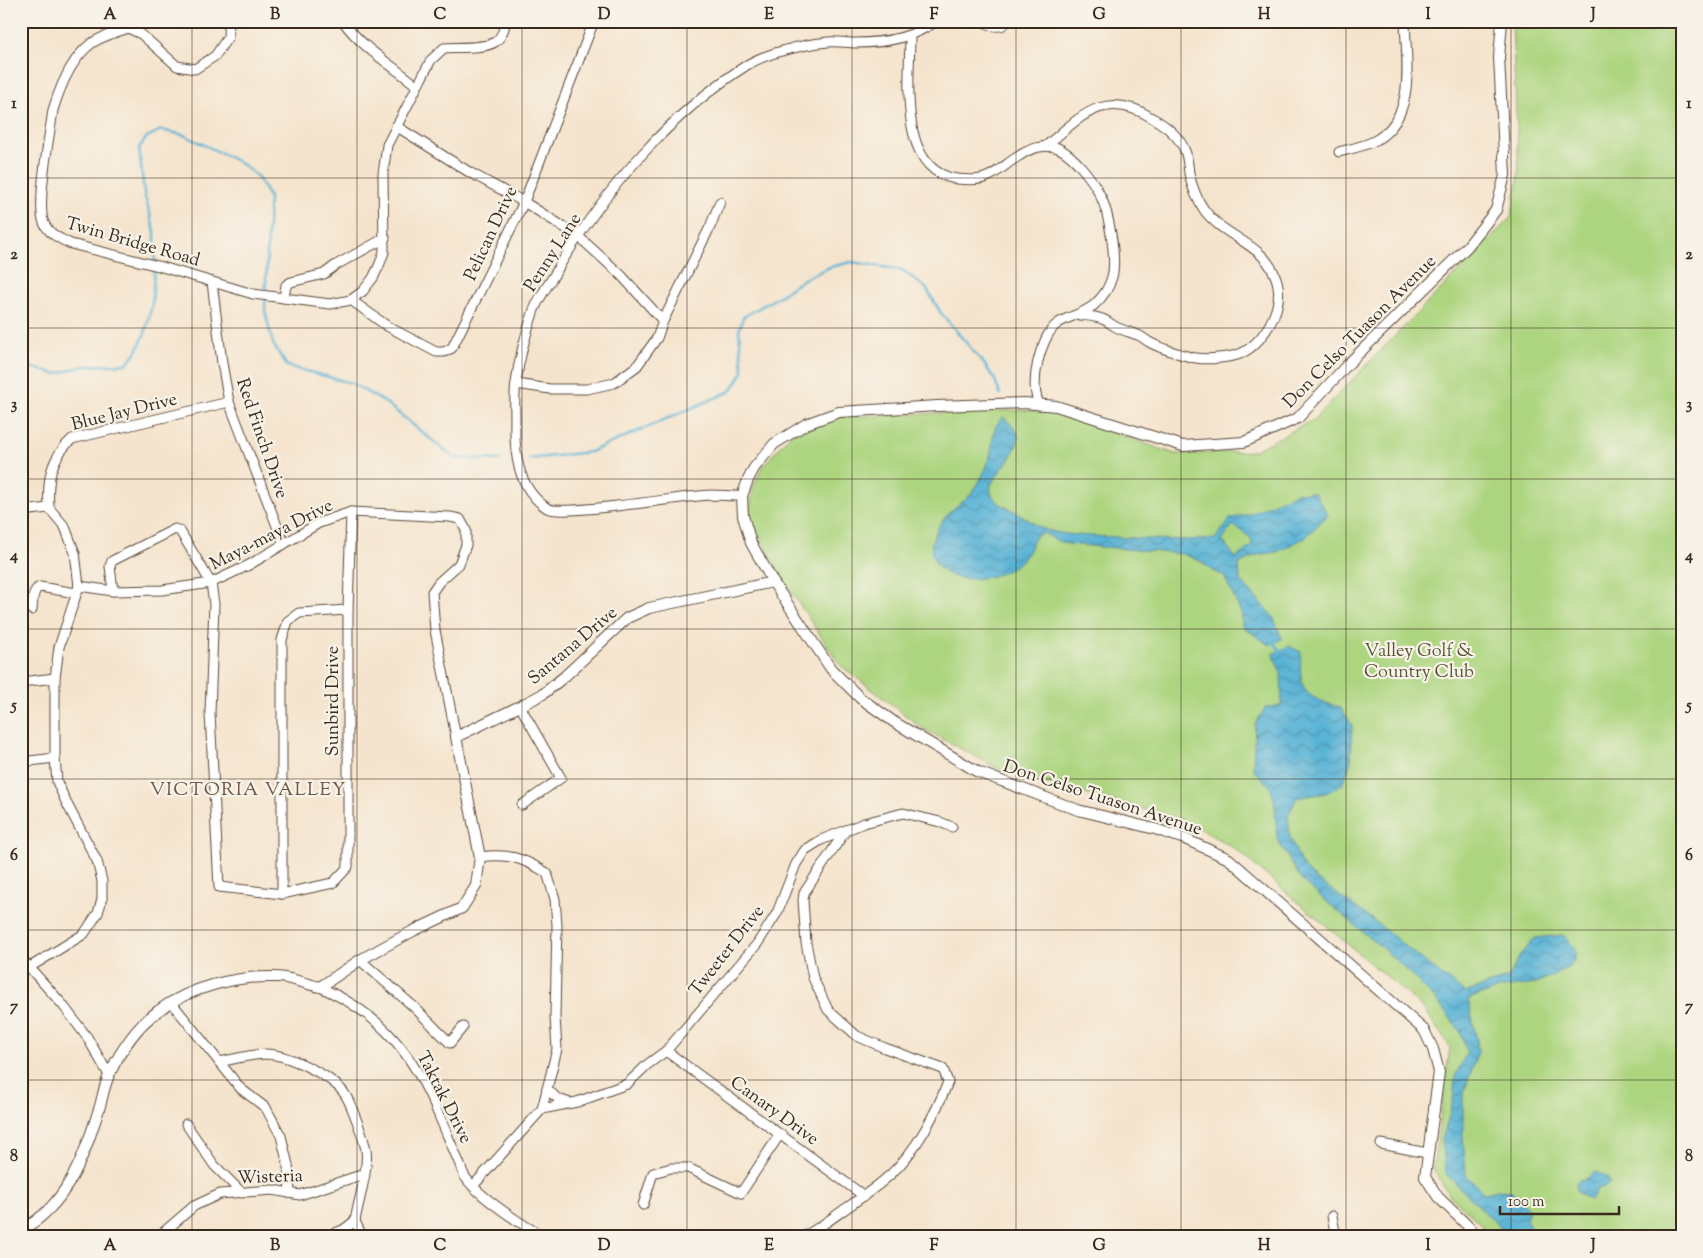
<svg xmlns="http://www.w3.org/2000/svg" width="1703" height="1258" viewBox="0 0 1703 1258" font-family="'Sorts Mill Goudy',serif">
<defs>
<pattern id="water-waves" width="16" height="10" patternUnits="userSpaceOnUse" patternTransform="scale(1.25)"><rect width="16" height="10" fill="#59b3d6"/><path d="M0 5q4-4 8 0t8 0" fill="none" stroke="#4b92ad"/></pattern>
</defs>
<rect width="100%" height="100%" fill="#f7f3e8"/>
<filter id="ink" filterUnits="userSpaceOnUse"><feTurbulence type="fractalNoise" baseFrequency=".02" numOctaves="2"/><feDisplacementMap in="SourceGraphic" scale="10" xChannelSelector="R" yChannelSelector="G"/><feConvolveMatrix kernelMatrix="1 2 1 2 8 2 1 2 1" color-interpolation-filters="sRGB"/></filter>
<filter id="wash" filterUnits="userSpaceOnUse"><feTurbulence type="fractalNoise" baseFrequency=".0096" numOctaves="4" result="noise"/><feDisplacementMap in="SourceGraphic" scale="20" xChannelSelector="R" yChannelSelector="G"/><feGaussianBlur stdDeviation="1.12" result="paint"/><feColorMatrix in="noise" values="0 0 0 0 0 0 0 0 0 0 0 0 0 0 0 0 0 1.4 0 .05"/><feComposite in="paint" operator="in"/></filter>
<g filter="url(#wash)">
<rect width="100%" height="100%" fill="#f5e4cd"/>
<path fill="#add580" stroke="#74804f" d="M1512,21H1682V1237H1488L1482,1225L1448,1194L1433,1169L1450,1047L1422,1007L1234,848L1182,819L1066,789L999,769L922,728L840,665L784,581L749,516L753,488L762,467L791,434L839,417L1020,410L1056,412L1175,454L1253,451L1313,420L1511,217L1519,175Z"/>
<g fill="url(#water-waves)" stroke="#4a6e7a" fill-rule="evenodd">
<path d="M1003,417C1007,421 1014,426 1017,432C1024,446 997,473 991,485C988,500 1003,505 1014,511C1025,516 1036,527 1047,530C1069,536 1094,536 1116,537C1149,539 1182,541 1215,539L1230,519L1255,512L1296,493L1314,492L1328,515L1306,537L1277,552L1257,555L1239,564L1240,580L1274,618L1282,639L1269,645L1242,626V615L1224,576L1211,570L1202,562L1183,554L1067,544L1058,541L1043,533C1033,534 1031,549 1025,556C1015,569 998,576 982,578C967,580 950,579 939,567C922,550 937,525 951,511C957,505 964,502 969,496C973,492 977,486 980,480C984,473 988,464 990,456C994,440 990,430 1003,417ZM1233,525L1251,538L1252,545L1236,558L1222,540Z"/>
<path d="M1289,646L1301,652C1299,690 1302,697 1340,707L1352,725L1351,761L1343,784L1326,793L1297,798L1288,816L1290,837L1301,863L1312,876L1372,919L1416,955L1465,993L1509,977L1520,955L1535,938L1563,935L1573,945L1576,954L1571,966L1535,984L1503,988L1468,999L1477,1041L1478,1052L1463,1095V1135L1466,1175L1484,1193L1498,1190L1512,1191L1529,1210L1526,1220L1535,1237H1506L1499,1226L1446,1174L1442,1140L1453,1102L1455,1077L1467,1051L1460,1031L1436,1000L1395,959L1301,880L1277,839L1275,805L1271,788L1253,769L1255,724L1265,708L1282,705L1281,673L1273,654Z"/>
<path d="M1595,1172L1606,1176L1609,1180V1184L1604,1188H1598L1593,1197L1590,1200L1577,1192L1576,1183L1579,1180H1585Z"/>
</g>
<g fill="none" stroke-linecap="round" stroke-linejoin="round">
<g stroke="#59b3d6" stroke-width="2.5">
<path d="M21,351L30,367L56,374L84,366L126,364L137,351L145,333L152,305L155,256V232L144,193L139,148L147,137L161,130L184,135L239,162L257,176L269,197L265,311L273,344L287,366L351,383L386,403L454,458L501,460"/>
<path d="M529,459L590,452L731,391L743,372L739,330L743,317L778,297L804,279L830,267L852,262L902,270L926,288L941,313L985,365L995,380L1000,394"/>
<path d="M1272,640L1281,652"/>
</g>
</g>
</g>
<g filter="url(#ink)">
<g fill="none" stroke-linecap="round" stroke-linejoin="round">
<g stroke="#574638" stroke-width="11">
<g id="minor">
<path d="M229,21L228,37L215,56L195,69L177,66L141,34L128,28C117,32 102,36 92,43C71,58 60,87 53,110C50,133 36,205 44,223C49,234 60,239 71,244L162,267L253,294L330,304L351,300L363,291L373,278L379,266L384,252L383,174L387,145L431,60L444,48C457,47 484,49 495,42C502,37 504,29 506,21"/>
<path d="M343,21C362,48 392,65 417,86"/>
<path d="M982,21C991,26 1001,30 1007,21"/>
<path d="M910,36C910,79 897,171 957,179C966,180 978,181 987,177C998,173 1008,162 1019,156C1029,149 1045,143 1058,148C1074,155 1093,180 1100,195C1109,212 1117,259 1112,277C1109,288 1102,298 1094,305C1082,315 1068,316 1057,324C1040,337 1028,387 1040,405"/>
<path d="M396,126L469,172L524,202L578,236L621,275L663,321"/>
<path d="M1046,146C1082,115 1106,88 1154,119C1168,127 1179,136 1185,151C1188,158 1188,166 1189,173C1192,187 1197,200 1205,211C1227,240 1266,243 1277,281C1281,296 1277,311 1270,324C1262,338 1249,353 1233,356C1222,358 1207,360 1196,358C1187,357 1157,347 1149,342C1146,340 1143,338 1140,336C1133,333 1125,331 1118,328C1113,326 1108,321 1102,319C1095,316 1087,316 1080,315"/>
<path d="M1339,152C1351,149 1365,146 1376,140C1417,116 1406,61 1405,21"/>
<path d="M212,282L222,363L229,402L284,544"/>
<path d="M284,298L286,285L291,282L324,274L336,265L385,238"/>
<path d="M351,300L387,326L436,352H444L452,348L524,202L594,21"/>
<path d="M516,384L550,389H587L614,383L637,366L657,338L663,321L710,227L720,202"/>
<path d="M742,496C732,496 720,495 710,495C683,496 561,517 547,508C517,488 514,452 515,420C515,408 514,395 516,383C519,358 526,333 534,310C540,295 552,280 560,265C607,187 670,114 747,65C766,53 806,44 828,42C837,41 847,43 856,43C884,43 913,38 936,21"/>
<path d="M49,508C47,480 50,459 72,439L229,402"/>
<path d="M49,508L65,527L75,553L79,586"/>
<path d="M21,511L49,508"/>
<path d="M79,586L113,591L162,590L211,583L249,565L319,523L351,512L450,517L460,519L466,530V545L459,564L439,582L432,592L435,630L456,737"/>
<path d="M113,591L110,566L112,561L175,529L180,531L211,583L214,604L210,713L219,887L282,894L333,883L348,867V610L351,512"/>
<path d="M32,610C33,602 32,589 40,587L76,593"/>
<path d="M21,682L55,678"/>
<path d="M520,706L561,778L522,805"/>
<path d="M21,762L55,758"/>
<path d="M282,894V640L288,621L299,613L348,610"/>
<path d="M21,958L62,1004L87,1037L109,1075"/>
<path d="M360,960L414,1007L450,1043L463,1027"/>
<path d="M30,967L84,934L98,913L102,899V881L97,861L66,802L57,782L55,758V678L59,647L79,586"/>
<path d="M320,987C383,1015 414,1055 440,1118C446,1132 452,1146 458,1160C461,1166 462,1173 466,1178C477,1195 526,1228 545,1237"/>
<path d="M171,1002L241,1089L266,1108L281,1136L288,1165L290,1193"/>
<path d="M666,1051L864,1196"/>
<path d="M219,1062C234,1059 251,1054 267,1054C289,1055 335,1077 346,1096C352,1106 364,1139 366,1150C369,1168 358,1203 355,1221"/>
<path d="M547,1089L558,1099L570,1103"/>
<path d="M542,1109L577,1102L627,1084L648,1064L666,1051L757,944L777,913L796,864L805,850L821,840L864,823L903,813L940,822L952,827"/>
<path d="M186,1124L214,1165L242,1193"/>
<path d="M1381,1144L1427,1153"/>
<path d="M473,1186L542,1109L557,1049L555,1017L557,925L555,899L547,873C523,858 508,853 480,857"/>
<path d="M643,1205L653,1173L671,1168H688L741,1193L780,1134"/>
<path d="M1332,1216L1336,1237"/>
<path d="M355,1221L360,1232L366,1237"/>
<path d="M158,1237L194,1206L220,1194L273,1190L300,1195L364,1174"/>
<path d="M325,1237L343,1230L355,1221"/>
<path d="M803,1237C818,1229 831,1219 845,1209C861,1198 877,1187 891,1174C916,1151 936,1113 948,1082L943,1069L885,1048L857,1036L828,1010L813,978L806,943L803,900L804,893L846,830"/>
</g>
</g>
<g stroke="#574638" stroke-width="12">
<g id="tertiary">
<path d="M21,1230C68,1206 85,1153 100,1106C103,1095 105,1083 110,1073C121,1050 137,1026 158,1011C190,987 236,976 276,977C290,977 306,984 320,987L360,960L413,931L462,908L476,886L480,857L456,737L520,706L543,694L565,676L627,618L649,608L773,582"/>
<path d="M1475,1237L1471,1229L1438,1197L1425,1177L1439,1072L1433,1049L1424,1030L1229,859L1185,839L1155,829L1078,810L978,772L894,722L860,698L831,669L773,582L751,543L743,516L742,496L748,480L754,468L774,444L806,424L839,412L937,406L1024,403L1056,406L1183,446L1244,442L1298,418L1349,363L1467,247L1496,210L1505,175L1499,57L1502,21"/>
</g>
</g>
<use href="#minor" stroke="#fff" stroke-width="9"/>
<use href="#tertiary" stroke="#fff" stroke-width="10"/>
</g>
</g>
<path fill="none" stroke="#3b2a1e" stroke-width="1" stroke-opacity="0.55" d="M192,21V1237M357,21V1237M522,21V1237M687,21V1237M852,21V1237M1016,21V1237M1181,21V1237M1346,21V1237M1511,21V1237M21,178H1682M21,328H1682M21,479H1682M21,629H1682M21,779H1682M21,930H1682M21,1080H1682"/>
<g text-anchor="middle" stroke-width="4.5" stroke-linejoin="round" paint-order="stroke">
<g font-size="18" fill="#3b2a1e" stroke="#f7f3e8">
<text transform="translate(490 233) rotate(-65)" y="6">Pelican Drive</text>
<text transform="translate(133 241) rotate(16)" y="6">Twin Bridge Road</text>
<text transform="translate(552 252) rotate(-57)" y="6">Penny Lane</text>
<text transform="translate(1359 331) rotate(-45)" y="6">Don Celso Tuason Avenue</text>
<text transform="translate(124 411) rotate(-14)" y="6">Blue Jay Drive</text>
<text transform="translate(263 438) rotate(71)" y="6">Red Finch Drive</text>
<text transform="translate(271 534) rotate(-27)" y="6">Maya-maya Drive</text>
<text transform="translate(572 645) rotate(-40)" y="6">Santana Drive</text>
<text transform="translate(332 701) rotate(-90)" y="6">Sunbird Drive</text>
<text transform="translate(1103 797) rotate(18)" y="6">Don Celso Tuason Avenue</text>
<text transform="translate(726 950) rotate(-52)" y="6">Tweeter Drive</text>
<text transform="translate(445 1097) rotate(63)" y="6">Taktak Drive</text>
<text transform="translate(775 1110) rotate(36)" y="6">Canary Drive</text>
<text transform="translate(270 1176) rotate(-2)" y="6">Wisteria</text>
</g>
<g font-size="18" fill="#585536" stroke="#f7f3e8">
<text x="1419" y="656">Valley Golf &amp;<tspan x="1419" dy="21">Country Club</tspan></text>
</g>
<g font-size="19" letter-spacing="1" fill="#735849" stroke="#f7f3e8">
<text x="248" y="795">VICTORIA VALLEY</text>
</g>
</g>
<rect width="1703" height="1258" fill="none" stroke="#f7f3e8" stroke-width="55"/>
<path d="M1500 1206v8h119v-8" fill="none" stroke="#3b2a1e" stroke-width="2.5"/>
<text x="1508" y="1206" font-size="15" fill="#3b2a1e" stroke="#f7f3e8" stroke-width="4" paint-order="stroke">100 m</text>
<rect x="28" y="28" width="1648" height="1202" fill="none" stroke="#3b2a1e" stroke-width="2"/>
<g font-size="16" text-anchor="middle" font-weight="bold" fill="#3b2a1e">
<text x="110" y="19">A</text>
<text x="275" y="19">B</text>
<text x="440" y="19">C</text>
<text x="604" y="19">D</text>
<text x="769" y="19">E</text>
<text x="934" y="19">F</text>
<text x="1099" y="19">G</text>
<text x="1264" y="19">H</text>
<text x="1428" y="19">I</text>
<text x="1593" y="19">J</text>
<text x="14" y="108">1</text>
<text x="1689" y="108">1</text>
<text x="14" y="259">2</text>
<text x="1689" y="259">2</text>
<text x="14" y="409">3</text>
<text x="1689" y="409">3</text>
<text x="14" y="560">4</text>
<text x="1689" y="560">4</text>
<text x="14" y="710">5</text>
<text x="1689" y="710">5</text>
<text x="14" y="860">6</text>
<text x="1689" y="860">6</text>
<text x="14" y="1011">7</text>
<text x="1689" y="1011">7</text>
<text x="14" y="1161">8</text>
<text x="1689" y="1161">8</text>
<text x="110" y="1250">A</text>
<text x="275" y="1250">B</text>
<text x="440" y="1250">C</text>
<text x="604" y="1250">D</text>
<text x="769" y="1250">E</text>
<text x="934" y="1250">F</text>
<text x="1099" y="1250">G</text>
<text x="1264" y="1250">H</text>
<text x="1428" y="1250">I</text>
<text x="1593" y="1250">J</text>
</g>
</svg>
